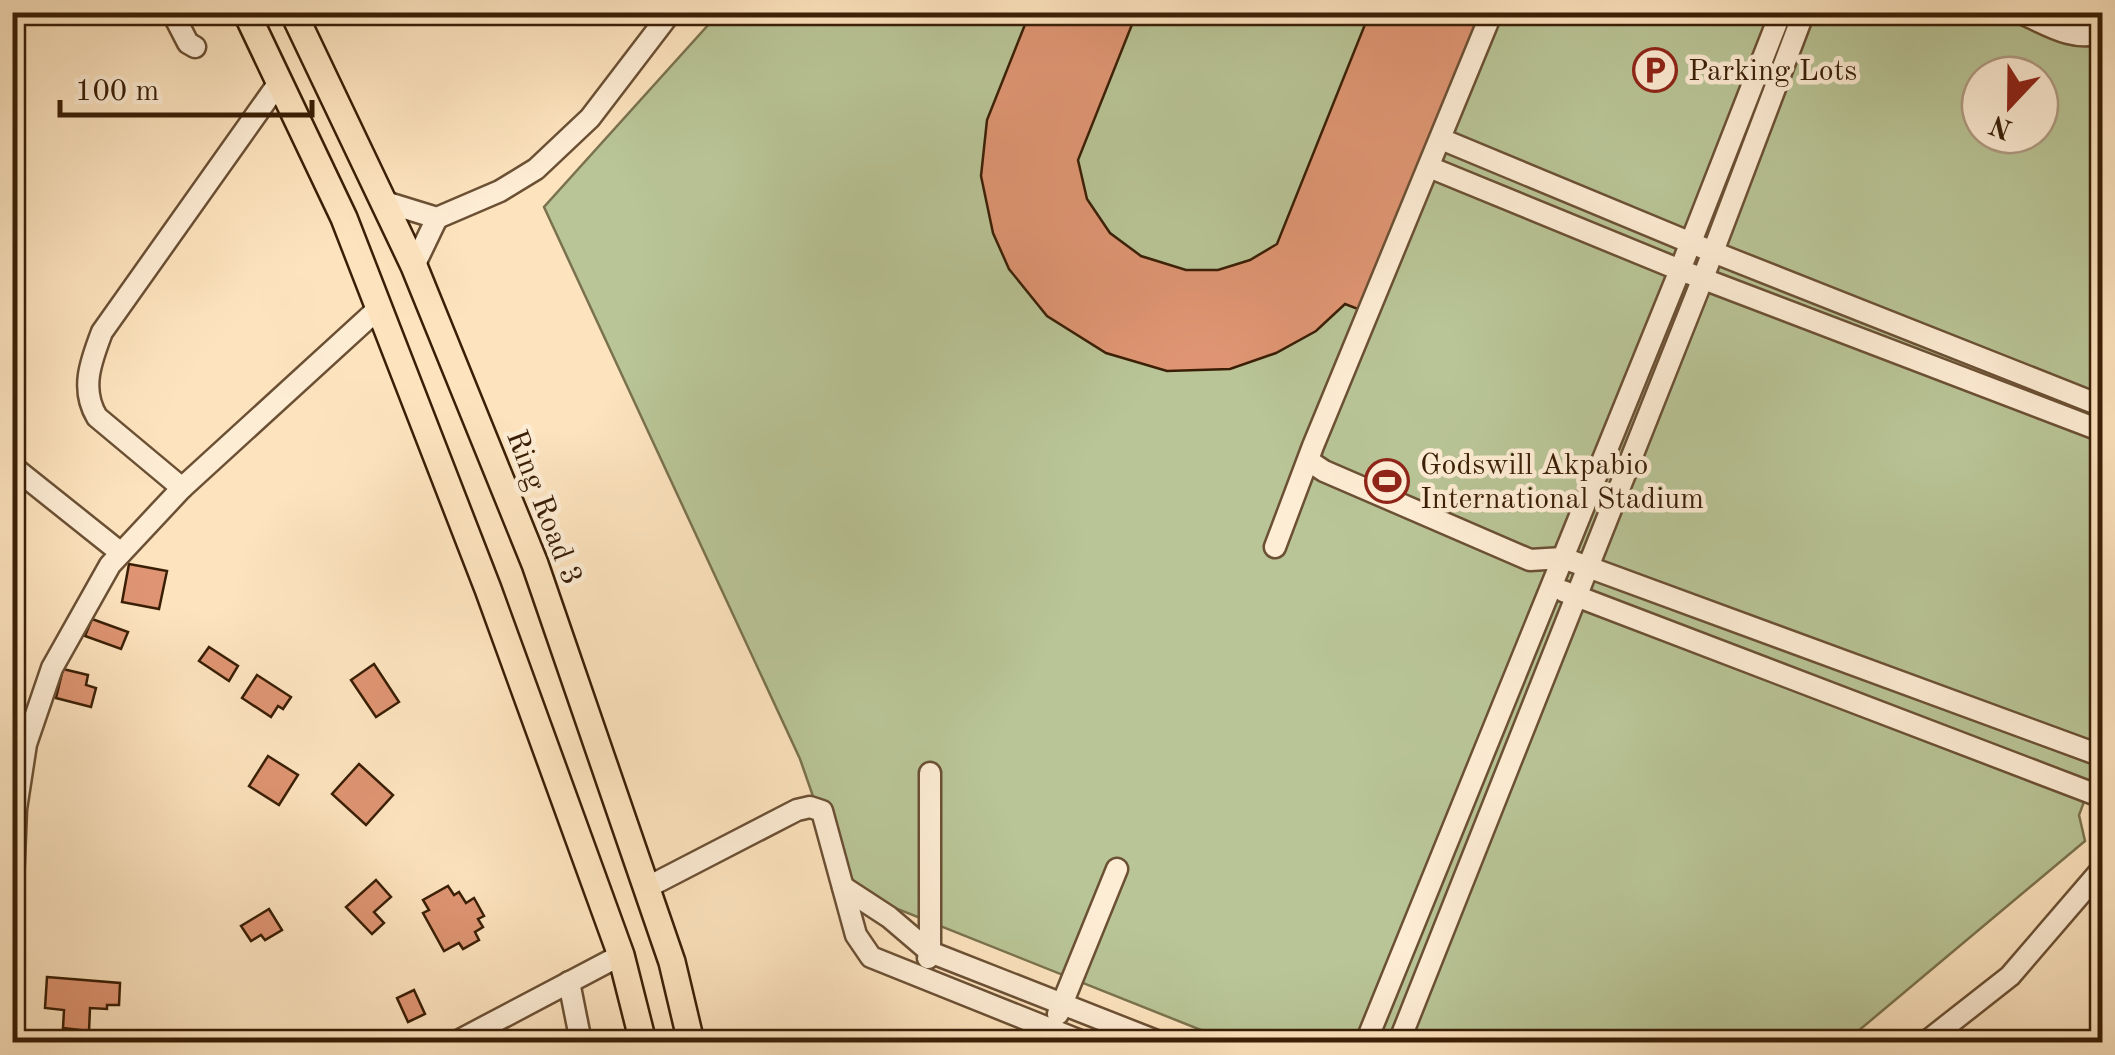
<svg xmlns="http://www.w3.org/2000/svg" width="2115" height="1055" viewBox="0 0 2115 1055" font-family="'Old Standard TT',serif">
<rect width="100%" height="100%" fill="#fde4bf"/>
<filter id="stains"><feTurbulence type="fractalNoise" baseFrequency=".002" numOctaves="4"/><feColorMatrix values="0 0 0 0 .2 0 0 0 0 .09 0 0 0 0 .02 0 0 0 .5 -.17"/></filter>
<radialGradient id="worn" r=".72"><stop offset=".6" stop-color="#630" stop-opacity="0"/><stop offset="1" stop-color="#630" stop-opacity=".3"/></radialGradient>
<path fill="#b9c597" stroke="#7a724e" stroke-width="2.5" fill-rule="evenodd" d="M719,13H2102V754L2079,815L2085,841L1845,1042H1231L845,888L800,759L544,207ZM1980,75H2040V135H1980Z"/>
<g fill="#df9573" stroke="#3a1f06" stroke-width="2.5">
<path d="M1030,12H1137L1078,160L1087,199L1110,233L1141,256L1186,270H1218L1250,260L1277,244L1370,12H1487L1363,311L1345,304L1316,331L1276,353L1230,369L1167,371L1106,353L1047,316L1009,269L993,233L981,176L987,120Z"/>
<path d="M129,564L167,571L159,609L122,602Z"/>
<path d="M92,619L128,632L121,649L85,636Z"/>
<path d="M209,647L238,666L229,681L199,661Z"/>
<path d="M374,664L399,702L376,717L351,680Z"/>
<path d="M63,669L88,675L86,685L96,688L91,707L56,698Z"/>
<path d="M257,675L291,697L283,709L278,706L271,717L242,698Z"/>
<path d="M268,756L298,775L279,805L249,786Z"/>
<path d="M359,764L393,795L366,825L332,794Z"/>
<path d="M376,880L391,897L374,912L384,923L372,934L346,907Z"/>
<path d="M448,886L454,895L459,892L466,903L474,898L484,916L478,919L483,927L475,932L479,940L463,949L459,943L444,951L423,913L429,910L423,900Z"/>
<path d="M269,909L282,930L265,940L261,935L251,941L241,926Z"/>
<path d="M47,977L120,983L119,1005H107V1009L90,1008L89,1031L63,1028L64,1010L45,1008Z"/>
<path d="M414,990L425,1014L408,1022L397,998Z"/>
</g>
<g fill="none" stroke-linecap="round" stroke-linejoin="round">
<g stroke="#6b5034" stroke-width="25">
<g id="minor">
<path d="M172,12L188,43L195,47"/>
<path d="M2019,12C2046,24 2074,43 2102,32"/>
<path d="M1441,139L1713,252L2102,406"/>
<path d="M1429,167L1680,270L2102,431"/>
<path d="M385,202L437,218L500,191L536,169L590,118L671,12"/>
<path d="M414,266L437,218"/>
<path d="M1309,461L1324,471L1530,560L1563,558L1588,567L2102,756"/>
<path d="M12,466L121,553"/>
<path d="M182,488L97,417C80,389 91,361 102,332L280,81"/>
<path d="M1275,547L1313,446L1492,12"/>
<path d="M1563,591L2102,797"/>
<path d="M843,887L889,917L930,952L1159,1042"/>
<path d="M646,888L797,810L810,807L822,811L856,935L871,957L1083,1042"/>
<path d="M12,907L16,809L26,744L52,668L110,565L182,488L379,308"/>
<path d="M928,958L930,952V773"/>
<path d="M569,982L581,1042"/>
<path d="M1058,1014L1117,869"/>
<path d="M456,1042L621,955"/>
<path d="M1366,1042L1680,270L1781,12"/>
<path d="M1399,1042L1703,278L1804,12"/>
<path d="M1926,1042L2010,976L2102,869"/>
</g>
</g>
<g stroke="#3a1f06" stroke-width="30">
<g id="major">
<path d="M246,12L344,218L488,589L621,955L643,1042"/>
<path d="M293,12L414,266L535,564L672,962L691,1042"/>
</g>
</g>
<use href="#minor" stroke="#feedd5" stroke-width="20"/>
<use href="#major" stroke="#fde4bf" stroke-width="25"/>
</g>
<defs>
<g id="parking-ring" transform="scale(2.25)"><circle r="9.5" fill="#feedd5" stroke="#8f2418" stroke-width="1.5"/><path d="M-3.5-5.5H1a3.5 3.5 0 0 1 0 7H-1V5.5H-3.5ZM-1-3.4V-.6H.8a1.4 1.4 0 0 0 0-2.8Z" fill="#8f2418"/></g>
<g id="stadium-ring" transform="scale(2.25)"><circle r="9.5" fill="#feedd5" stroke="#8f2418" stroke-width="1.5"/><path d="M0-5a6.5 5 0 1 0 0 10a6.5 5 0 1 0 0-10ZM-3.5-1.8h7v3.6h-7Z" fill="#8f2418"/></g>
</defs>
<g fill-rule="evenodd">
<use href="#parking-ring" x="1655" y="70"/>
<use href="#stadium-ring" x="1387" y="481"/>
</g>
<g text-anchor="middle" stroke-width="9" stroke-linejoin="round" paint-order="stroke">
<g font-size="30" fill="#3a1f06" stroke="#feedd5" text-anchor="start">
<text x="1688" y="80">Parking Lots</text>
<text x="1420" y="474">Godswill Akpabio<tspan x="1420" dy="34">International Stadium</tspan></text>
</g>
<g font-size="30" fill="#3a1f06" stroke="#feedd5">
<text transform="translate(545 507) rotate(69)" y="10">Ring Road 3</text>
</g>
</g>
<rect width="2115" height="1055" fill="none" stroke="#fde4bf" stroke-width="50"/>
<rect x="15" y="15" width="2085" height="1025" fill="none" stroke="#3a1f06" stroke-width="5"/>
<rect x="25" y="25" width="2065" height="1005" fill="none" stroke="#3a1f06" stroke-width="2.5"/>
<g transform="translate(2010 105) rotate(202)"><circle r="48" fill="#feedd5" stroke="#b09b82" stroke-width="2.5"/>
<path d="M0-8L18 38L0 25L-18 38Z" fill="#8f2418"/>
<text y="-15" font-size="28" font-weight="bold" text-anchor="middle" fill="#3a1f06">N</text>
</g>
<path d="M60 100v15h252v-15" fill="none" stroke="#3a1f06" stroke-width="5"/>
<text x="75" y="100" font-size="30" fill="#3a1f06" stroke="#feedd5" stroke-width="8" paint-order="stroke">100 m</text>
<rect width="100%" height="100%" filter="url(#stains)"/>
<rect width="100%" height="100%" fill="url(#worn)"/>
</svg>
